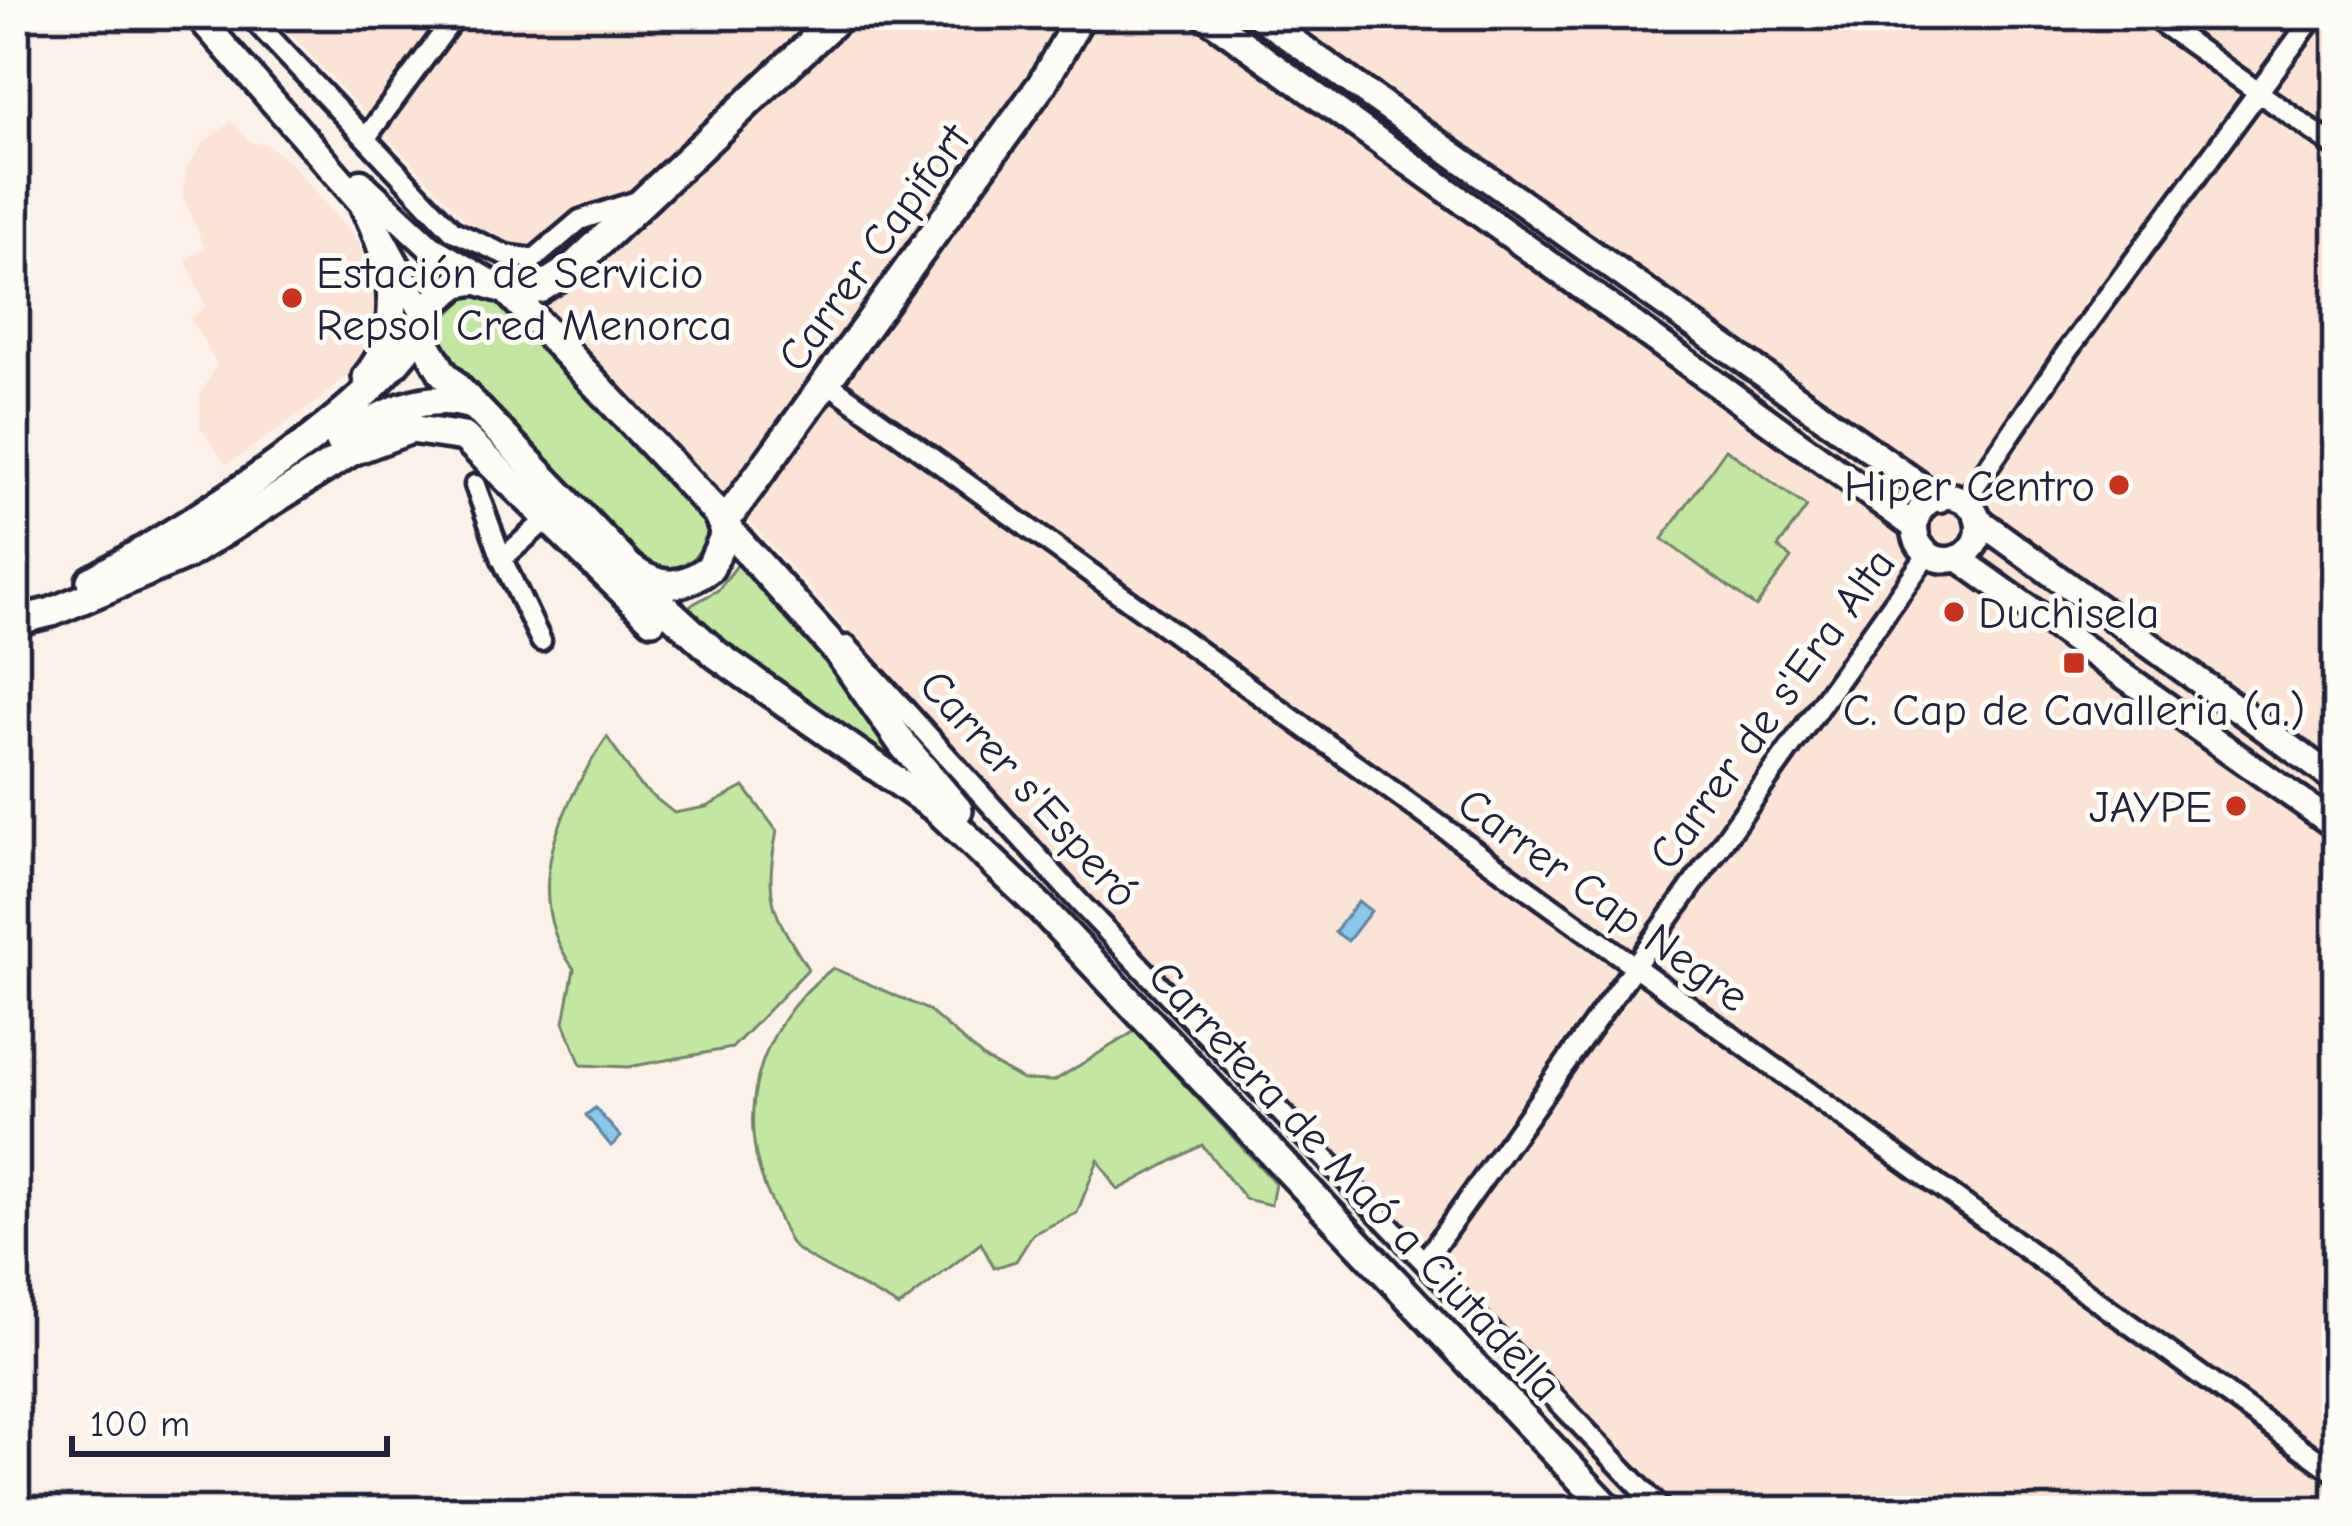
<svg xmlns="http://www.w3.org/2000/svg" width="2352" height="1526" viewBox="0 0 2352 1526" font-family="'Comic Neue',sans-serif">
<rect width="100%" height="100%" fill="#fcf1e8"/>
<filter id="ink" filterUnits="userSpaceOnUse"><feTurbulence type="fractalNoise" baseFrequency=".00833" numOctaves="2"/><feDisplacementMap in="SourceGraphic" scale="24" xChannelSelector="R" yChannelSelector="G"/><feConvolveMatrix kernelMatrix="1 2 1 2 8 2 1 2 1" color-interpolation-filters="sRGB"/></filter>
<g filter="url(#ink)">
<g fill="#fbe4d5">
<path d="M273,15H2337V1511H1637L760,533Z"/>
<path d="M231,122L251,142L266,144L288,160L357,240L382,288L373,351L323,397L227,465L200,427V395L217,364L190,318L206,307L185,259L204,247L182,193L187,168L204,142Z"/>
</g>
<g fill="#c2e7a1" stroke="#72846e" stroke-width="3">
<path d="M466,296H487L504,303L704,517L707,536C692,573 672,573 638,563L450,364L439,343V324Z"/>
<path d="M1726,449L1807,507L1778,547L1791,558L1756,607L1662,539Z"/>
<path d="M741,560L824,648L903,758L900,763L777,686L697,621L688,607L718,590Z"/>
<path d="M607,737L640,786L674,813L706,807L744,787L777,831C764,900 771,910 808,969L732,1048L628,1067L581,1065L564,1022L574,969C518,894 561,805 607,737Z"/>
<path d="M833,968L928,1010L985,1059L1023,1080L1054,1081L1135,1031L1275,1183L1271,1205L1245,1199L1202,1145L1118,1190L1098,1160L1077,1213L1033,1234L1016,1261L994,1268L981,1243L899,1307C879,1294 806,1259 794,1247C785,1237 779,1217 773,1205C730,1119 757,1025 833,968Z"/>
</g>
<g fill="#89c8ea" stroke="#6086a4" stroke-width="3">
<path d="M1358,901L1371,911L1348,941L1335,932Z"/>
<path d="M595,1108L621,1137L611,1146L586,1115Z"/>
</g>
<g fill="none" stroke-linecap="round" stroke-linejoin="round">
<g stroke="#22223b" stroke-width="27">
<g id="street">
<path d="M249,15L453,231L506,255L534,259L580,220L637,201"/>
<path d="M2150,15L2337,148"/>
<path d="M368,135L456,15"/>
<path d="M828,383L2337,1474"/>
<path d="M475,485L502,559"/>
<path d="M1965,501L2066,353L2315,15"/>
<path d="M541,641L502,559L548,518"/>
<path d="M847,646L1079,902L1663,1511"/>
<path d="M1426,1259L1928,554"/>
</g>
</g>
<g stroke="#22223b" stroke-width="33">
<g id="secondary">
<path d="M197,15L365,207L426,318"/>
<path d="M1204,15L1915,527"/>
<path d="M1257,15L1939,499"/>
<path d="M361,183L431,248L489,282"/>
<circle cx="1947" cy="528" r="32"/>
<path d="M1978,520L2337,781"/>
<path d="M1958,558L2337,827"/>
</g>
</g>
<g stroke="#22223b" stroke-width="36">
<g id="primary">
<path d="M365,207C392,261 409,326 367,377"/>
<path d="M477,280L507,290L717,513L726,532L710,568C680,590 659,589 630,568L443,373L426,344L430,305L458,283Z"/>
<path d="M511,294L539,289L572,268L841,15"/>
<path d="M340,441C379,415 424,390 471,405"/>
<path d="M724,523L1042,84L1081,15"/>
<path d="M725,526L839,653L904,746L958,810"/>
<path d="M630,568L649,593L717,655L937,809L1040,907L1611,1511"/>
<path d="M91,581C188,527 372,415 426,321"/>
<path d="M15,621L52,612L186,555L352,451L411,429L464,437L652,619"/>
</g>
</g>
<use href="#street" stroke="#fdfcf7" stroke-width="18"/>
<use href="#secondary" stroke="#fdfcf7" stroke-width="24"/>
<use href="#primary" stroke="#fdfcf7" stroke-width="27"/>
</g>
</g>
<g fill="#c8321e" stroke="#fdfcf7" stroke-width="4.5">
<circle cx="292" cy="298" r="12"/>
<circle cx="2119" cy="485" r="12"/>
<circle cx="1954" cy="612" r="12"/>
<rect x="2062" y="651" width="24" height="24" rx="6"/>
<circle cx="2236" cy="806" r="12"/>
</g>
<g text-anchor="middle" stroke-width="10" stroke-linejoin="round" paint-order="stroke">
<g font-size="45" fill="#22223b" stroke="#fdfcf7">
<text transform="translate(873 247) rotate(-54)" y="16">Carrer Capifort</text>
<text transform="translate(1771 708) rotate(-54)" y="16">Carrer de s'Era Alta</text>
<text transform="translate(1030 788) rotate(48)" y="16">Carrer s'Esperó</text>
<text transform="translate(1604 899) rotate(36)" y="16">Carrer Cap Negre</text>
<text transform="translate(1356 1180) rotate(47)" y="16">Carretera de Maó a Ciutadella</text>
</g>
<g font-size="45" fill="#22223b" stroke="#fdfcf7" text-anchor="start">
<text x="316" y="288">Estación de Servicio<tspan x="316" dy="52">Repsol Cred Menorca</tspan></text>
<text x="2095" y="501" text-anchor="end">Hiper Centro</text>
<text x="1978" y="628">Duchisela</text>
<text x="2074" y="725" text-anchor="middle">C. Cap de Cavalleria (a.)</text>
<text x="2212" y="822" text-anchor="end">JAYPE</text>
</g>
</g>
<rect width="2352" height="1526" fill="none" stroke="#fdfcf7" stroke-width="60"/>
<rect x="30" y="30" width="2292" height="1466" fill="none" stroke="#22223b" stroke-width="4.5" filter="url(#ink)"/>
<path d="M72 1436v18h315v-18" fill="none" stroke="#22223b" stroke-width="6"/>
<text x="90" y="1436" font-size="36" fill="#22223b" stroke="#fdfcf7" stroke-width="9" paint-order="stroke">100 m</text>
</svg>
